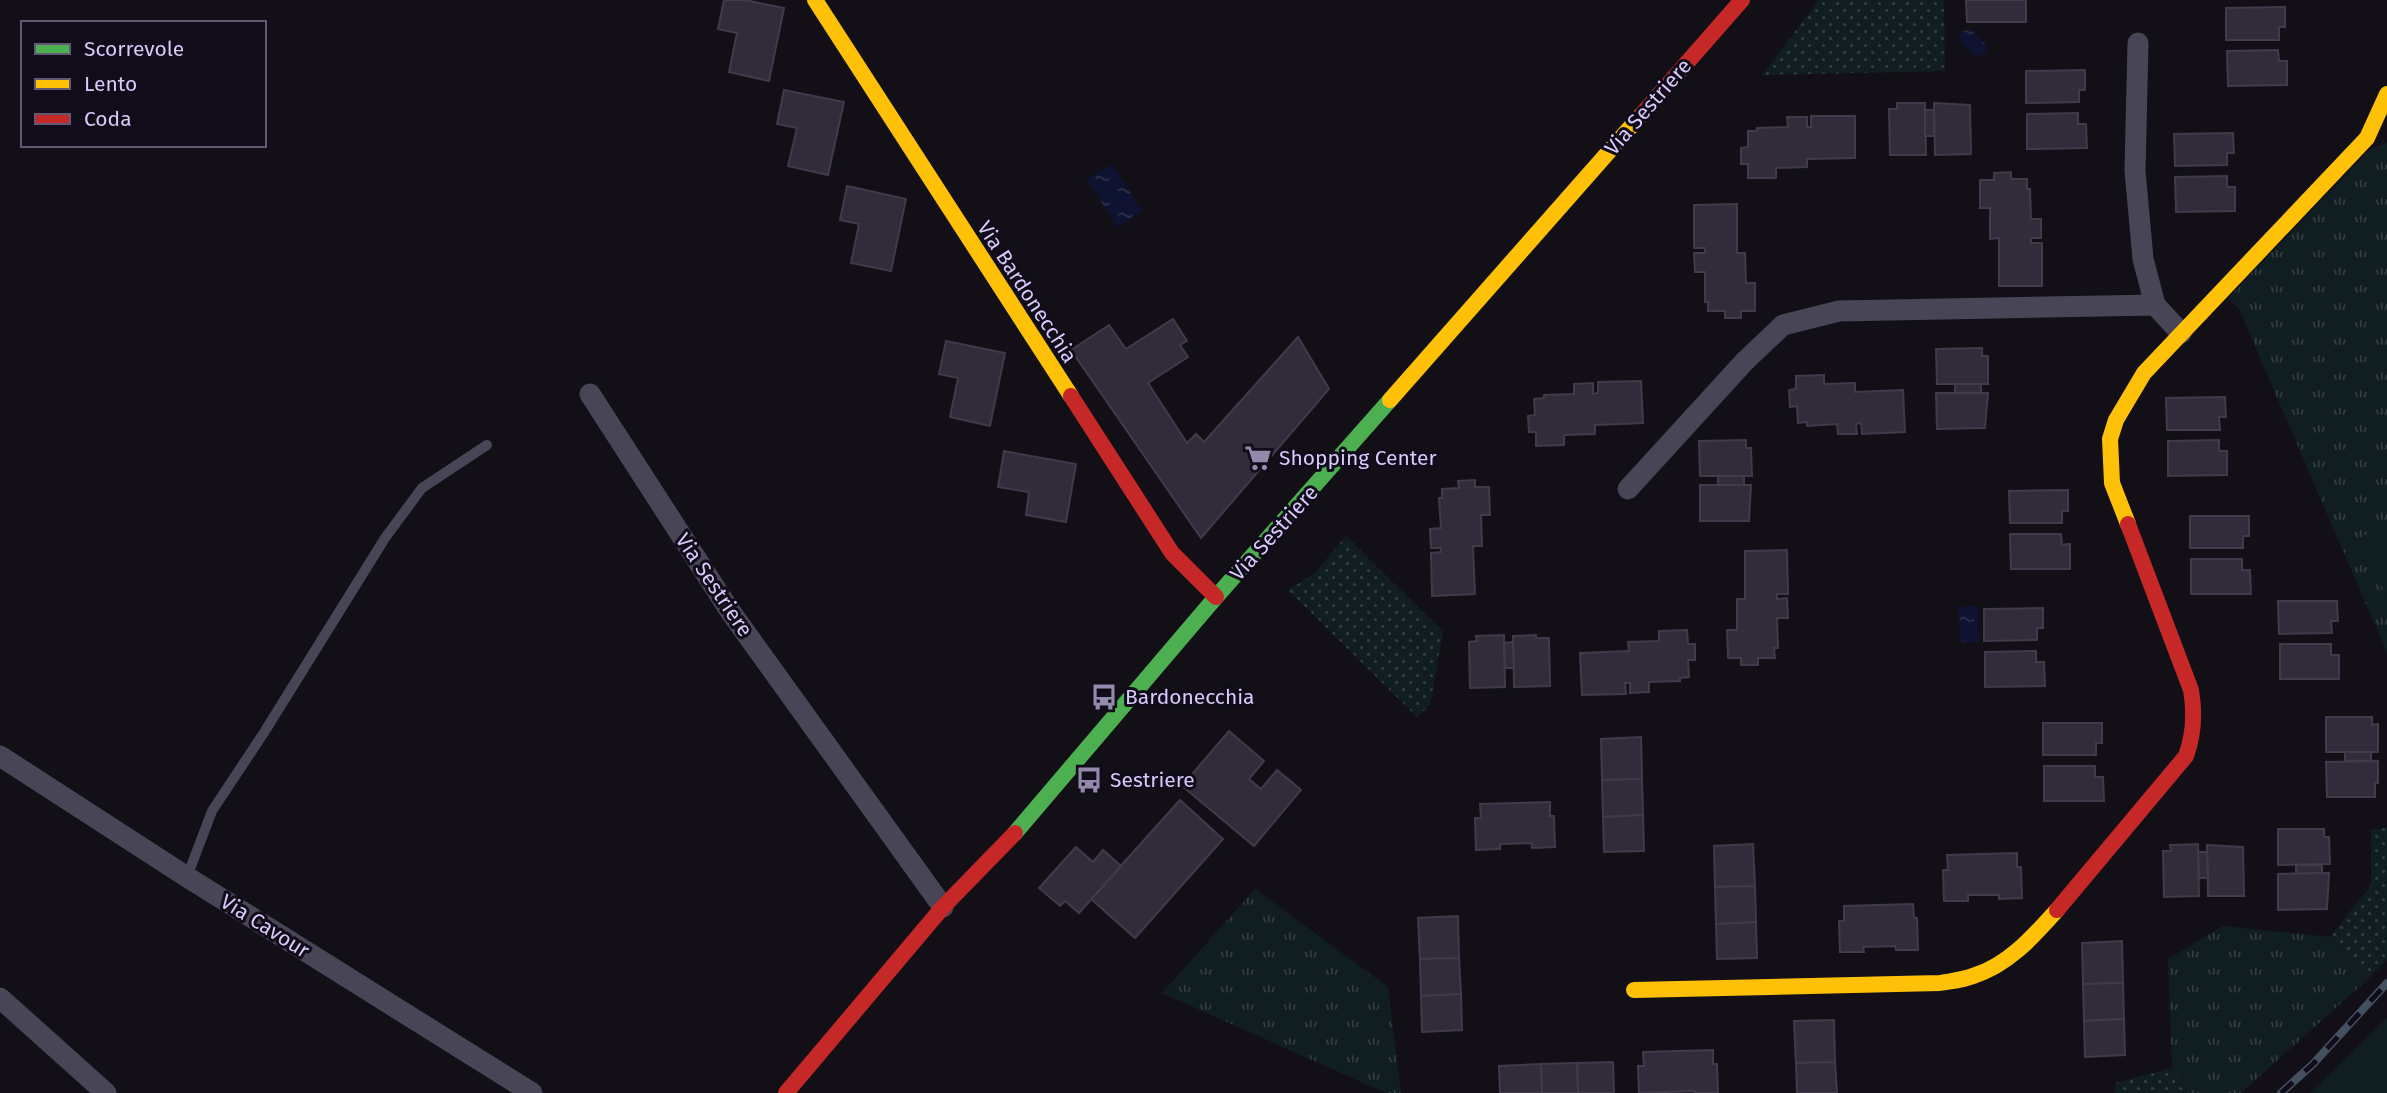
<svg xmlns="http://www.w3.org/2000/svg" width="2387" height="1093" viewBox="0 0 2387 1093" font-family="'Fira Sans',sans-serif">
<defs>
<pattern id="grass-tufts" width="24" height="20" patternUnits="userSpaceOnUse" patternTransform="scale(1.75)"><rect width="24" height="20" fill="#101e21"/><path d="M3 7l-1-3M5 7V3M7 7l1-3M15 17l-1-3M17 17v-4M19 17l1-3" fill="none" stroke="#323d42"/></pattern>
<pattern id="garden-dots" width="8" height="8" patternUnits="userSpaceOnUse" patternTransform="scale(1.75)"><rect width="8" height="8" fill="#101e21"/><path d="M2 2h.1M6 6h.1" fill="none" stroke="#323d42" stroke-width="1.8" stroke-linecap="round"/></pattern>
<pattern id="water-ripples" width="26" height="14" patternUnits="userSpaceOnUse" patternTransform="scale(1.75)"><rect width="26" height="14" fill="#0d1330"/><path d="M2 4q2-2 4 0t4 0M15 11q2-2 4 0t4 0" fill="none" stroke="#30344f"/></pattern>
</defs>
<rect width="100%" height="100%" fill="#121016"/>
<g fill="url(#grass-tufts)">
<path d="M2387,143V653L2239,309L2228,298L2371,148Z"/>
<path d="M1255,889L1388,987L1401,1093H1386L1162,993Z"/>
<path d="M2223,926L2330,937L2367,980L2241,1093H2188L2172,1068L2168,959Z"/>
</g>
<g fill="#101e21">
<path d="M2387,527V600L2362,536Z"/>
<path d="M2387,1018V1093H2310Z"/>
</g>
<g fill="url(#garden-dots)">
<path d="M1819,0H1944L1945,71L1762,75Z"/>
<path d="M1346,536L1443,632L1430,705L1417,717L1288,590L1315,573Z"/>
<path d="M2387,827V960L2367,980L2330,937L2371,885V830Z"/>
<path d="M2172,1068L2188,1093H2115V1083Z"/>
</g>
<g fill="url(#water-ripples)">
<path d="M1972,30L1987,46V53L1974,56L1958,39L1962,31Z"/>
<path d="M1112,164L1142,211L1117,227L1087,179Z"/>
<path d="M1978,606L1979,642H1960L1958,607Z"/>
</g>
<g fill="#312c39" stroke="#403a4a" stroke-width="2">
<path d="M724,0H745L784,8L769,81L729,72L737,33L718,29Z"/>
<path d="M1966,0H2026V22H1967Z"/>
<path d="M2285,7V27H2279V40H2226V8Z"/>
<path d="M2278,50L2279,61H2287V85L2228,86L2227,51Z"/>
<path d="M2085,70V90H2079V102L2026,103V71Z"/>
<path d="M784,90L844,102L828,175L788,166L797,128L777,124Z"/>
<path d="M1897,103H1925L1926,155H1890L1889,109H1897Z"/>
<path d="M1934,103L1970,105L1971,154L1935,155Z"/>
<rect x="1925" y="110" width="9" height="26"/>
<path d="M2078,113V124H2086L2087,148L2027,149V114Z"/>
<path d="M1811,116H1855V158L1807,159V167L1776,168V178H1748V164H1741V148L1748,147V131H1757V128L1788,127L1787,117H1807V127H1811Z"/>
<path d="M2233,133L2234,153H2227V165L2175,166L2174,134Z"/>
<path d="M2011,172V179H2027V189H2030L2031,219H2041V238H2031V243H2042V286H1999V238L1990,239V208H1980V180H1994V173Z"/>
<path d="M2227,176V187H2235V211L2176,212L2175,177Z"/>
<path d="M847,186L906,199L891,271L851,263L859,224L840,220Z"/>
<path d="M1737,204V253H1745L1746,283H1755V311H1741V318H1725V311H1708V302H1705V272H1695L1694,253H1705V248H1694V205Z"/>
<path d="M1173,319L1187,341L1180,345L1188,357L1148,383L1187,443L1196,434L1204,442L1298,337L1329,389L1201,538L1071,350L1109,325L1126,349Z"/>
<path d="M946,341L1005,353L990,426L950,417L958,378L939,374Z"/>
<path d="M1982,348V356H1988V384H1937L1936,349Z"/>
<path d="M1824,375V384L1855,383V392L1903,390L1905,432L1862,434L1861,423L1856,424L1857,434H1838L1837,424L1807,426V422L1798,423L1797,406L1790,407L1789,390L1796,389V376Z"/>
<path d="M1641,381L1643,423L1595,425V434L1564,435V445L1536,446V432H1529L1528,416L1535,415L1534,399L1544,398V395L1574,394V384L1593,383V394L1598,393V382Z"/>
<rect x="1955" y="384" width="26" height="9"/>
<path d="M1936,393H1988L1985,428L1937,429Z"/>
<path d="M2225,397L2226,417H2219L2220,430H2167L2166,398Z"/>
<path d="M1746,440V448H1751L1752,476H1700L1699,441Z"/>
<path d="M2219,440V451H2227V475L2168,476V441Z"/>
<path d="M1004,451L1076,464L1066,522L1026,515L1029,492L998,487Z"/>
<rect x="1718" y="476" width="26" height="9"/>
<path d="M1475,480V487H1489L1490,515H1481L1482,546H1473L1475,594L1432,596L1431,553L1441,552V548H1431L1430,529L1441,528L1439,498H1442V489L1459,488L1458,481Z"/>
<path d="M1700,485H1751L1749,521H1700Z"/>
<path d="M2068,490V511H2062V523H2010L2009,491Z"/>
<path d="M2190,516H2249V536H2243V548H2190Z"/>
<path d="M2010,534H2061L2062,545L2070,544V569H2011Z"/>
<path d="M1787,550L1788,594H1777V599L1787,598L1788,618H1777L1778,648H1774L1775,658H1758V665H1741V658H1728L1727,630H1737V599H1745V551Z"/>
<path d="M2191,559H2242V570H2250L2251,594H2191Z"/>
<path d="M2278,601H2337L2338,621H2331L2332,633L2279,634Z"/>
<path d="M2043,608V628H2037V640L1984,641V609Z"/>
<path d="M1687,630L1688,644H1695V660H1688L1689,677L1680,678V681L1649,682V692L1630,693V683H1625L1626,694L1582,695L1580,653L1629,651L1628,642L1659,641V631Z"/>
<path d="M1504,635L1505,687L1470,688L1469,642L1477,641L1476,636Z"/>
<path d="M1536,635V638H1549L1550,686L1514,687L1513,636Z"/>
<path d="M1513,642L1514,668H1505L1504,643Z"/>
<path d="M2280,644H2331V655H2339V679H2280Z"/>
<path d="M2036,651V662H2044L2045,686L1985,687V652Z"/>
<path d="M2326,717H2372V725L2378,724V752H2326Z"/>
<path d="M2043,723H2102V743H2096V755H2043Z"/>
<path d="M1229,731L1264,761L1249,779L1261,789L1277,770L1301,790L1254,846L1182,786Z"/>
<path d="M1641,737L1642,779L1602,780L1601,739Z"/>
<rect x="2345" y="752" width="26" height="9"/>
<path d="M2378,761V783H2375V797H2327L2326,762Z"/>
<path d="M2044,766H2095V777H2103L2104,801H2044Z"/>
<path d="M1642,779L1643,815L1603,817L1602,780Z"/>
<path d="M1180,800L1223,839L1135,938L1091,899Z"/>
<path d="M1550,802V816H1554L1555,847L1532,848V843L1500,844V849L1476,850L1475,818H1481L1480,804Z"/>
<path d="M1643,815L1644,851L1604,852L1603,817Z"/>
<path d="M2278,829H2324V837H2329L2330,864L2278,865Z"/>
<path d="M1753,844L1755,886L1715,887L1714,846Z"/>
<path d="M2198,844L2199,896L2164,897L2163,851H2171L2170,845Z"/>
<path d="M2207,845L2243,847L2244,896H2208Z"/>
<path d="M1076,847L1093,862L1103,850L1121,866L1079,913L1065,901L1060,906L1039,888Z"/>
<path d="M2198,852H2207L2208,878H2199Z"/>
<path d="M2017,853V867H2021L2022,898L1999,899V895H1968V901H1944L1943,870H1948L1947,855Z"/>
<path d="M2296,865H2322V873L2296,874Z"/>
<path d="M2329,873L2327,909L2278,910V874Z"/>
<path d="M1755,886L1756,922L1716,924L1715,887Z"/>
<path d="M1913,904L1914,918H1917L1918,950H1896L1895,946L1863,947L1864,952H1840L1839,921H1844V906Z"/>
<path d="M1458,916L1459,958L1420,959L1418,918Z"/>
<path d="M1756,922L1757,958L1717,959L1716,924Z"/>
<path d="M2122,941L2123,983L2083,984L2082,943Z"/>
<path d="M1459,958L1461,994L1421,996L1420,959Z"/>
<path d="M2123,983L2124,1019L2084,1021L2083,984Z"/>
<path d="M1461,994L1462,1030L1422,1032L1421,996Z"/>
<path d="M2124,1019L2125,1055L2085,1057L2084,1021Z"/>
<path d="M1834,1020L1835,1062L1796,1063L1794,1021Z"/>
<path d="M1713,1050V1064H1717L1718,1093H1695V1091L1639,1093L1638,1066H1644L1643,1052Z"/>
<path d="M1613,1062L1614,1093H1578L1577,1063Z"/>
<path d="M1835,1062L1837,1093H1797L1796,1063Z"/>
<path d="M1577,1063L1578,1093H1542L1541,1064Z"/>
<path d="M1541,1064L1542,1093H1500L1499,1066Z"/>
</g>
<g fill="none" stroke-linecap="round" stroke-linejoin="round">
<path stroke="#484557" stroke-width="10" d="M187,877L212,811L265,731L385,538L422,488L487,445"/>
<g stroke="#484557" stroke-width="21">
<path d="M2138,43L2135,171L2143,259L2155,305"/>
<path d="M590,394L730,611L943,907"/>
<path d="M1628,489L1745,361L1783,325L1839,311L2155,305L2181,333"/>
<path d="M0,756L187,877L532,1093"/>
<path d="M0,998L106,1093"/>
</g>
<path stroke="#4caf50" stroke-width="16" d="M1015,833L1216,597L1390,400"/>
<g stroke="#ffc107" stroke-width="16">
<path d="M815,0L1071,396"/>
<path d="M1390,400L1642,114"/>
<path d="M2128,524L2112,483L2110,439L2116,420L2144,373L2367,138L2387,94"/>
<path d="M1634,990L1940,983C1951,981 1963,980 1973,976C2008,965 2033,937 2057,910"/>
</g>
<g stroke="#c62828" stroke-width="16">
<path d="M1642,114L1742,0"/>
<path d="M1071,396L1172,553L1216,597"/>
<path d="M2057,910L2186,756C2194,734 2195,713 2191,690L2128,524"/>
<path d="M786,1093L943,907L1015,833"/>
</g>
<g stroke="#435060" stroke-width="8">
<path id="rail" d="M2281,1093L2313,1064L2387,983"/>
</g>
<use href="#rail" stroke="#110c1a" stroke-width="5" stroke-dasharray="16" stroke-linecap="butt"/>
</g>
<defs>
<g id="supermarket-bare" transform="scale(2.1)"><path d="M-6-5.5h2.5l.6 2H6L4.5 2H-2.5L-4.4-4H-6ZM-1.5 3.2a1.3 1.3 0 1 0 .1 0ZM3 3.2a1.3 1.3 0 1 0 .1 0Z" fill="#9389aa" stroke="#110c1a" stroke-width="2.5" paint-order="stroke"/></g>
<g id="bus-bare" transform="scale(2.1)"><path d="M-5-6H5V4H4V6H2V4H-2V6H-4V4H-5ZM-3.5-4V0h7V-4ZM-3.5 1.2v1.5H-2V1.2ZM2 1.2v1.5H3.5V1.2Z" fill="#9389aa" stroke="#110c1a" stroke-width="2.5" paint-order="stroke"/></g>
</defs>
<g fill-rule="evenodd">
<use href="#supermarket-bare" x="1258" y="458"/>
<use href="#bus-bare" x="1104" y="697"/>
<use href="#bus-bare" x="1089" y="780"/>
</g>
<g text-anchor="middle" stroke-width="6" stroke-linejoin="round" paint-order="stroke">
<g font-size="21" fill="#d8cafa" stroke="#110c1a">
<text transform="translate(1648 107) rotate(-49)" y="7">Via Sestriere</text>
<text transform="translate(1027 292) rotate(57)" y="7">Via Bardonecchia</text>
<text transform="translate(1274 533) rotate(-48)" y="7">Via Sestriere</text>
<text transform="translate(714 585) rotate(56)" y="7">Via Sestriere</text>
<text transform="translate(265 926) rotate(32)" y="7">Via Cavour</text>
</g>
<g font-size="21" fill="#d8cafa" stroke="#110c1a" text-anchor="start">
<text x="1279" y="465">Shopping Center</text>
<text x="1125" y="704">Bardonecchia</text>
<text x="1110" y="787">Sestriere</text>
</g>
</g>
<rect x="21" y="21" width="245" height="126" fill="#110c1a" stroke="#615874" stroke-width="2"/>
<rect x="35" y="44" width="35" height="10" fill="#4caf50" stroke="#615874" stroke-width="2"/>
<text x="84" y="56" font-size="21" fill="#d8cafa">Scorrevole</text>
<rect x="35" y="79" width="35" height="10" fill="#ffc107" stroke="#615874" stroke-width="2"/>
<text x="84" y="91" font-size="21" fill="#d8cafa">Lento</text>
<rect x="35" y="114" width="35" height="10" fill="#c62828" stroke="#615874" stroke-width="2"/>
<text x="84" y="126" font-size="21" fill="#d8cafa">Coda</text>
</svg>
